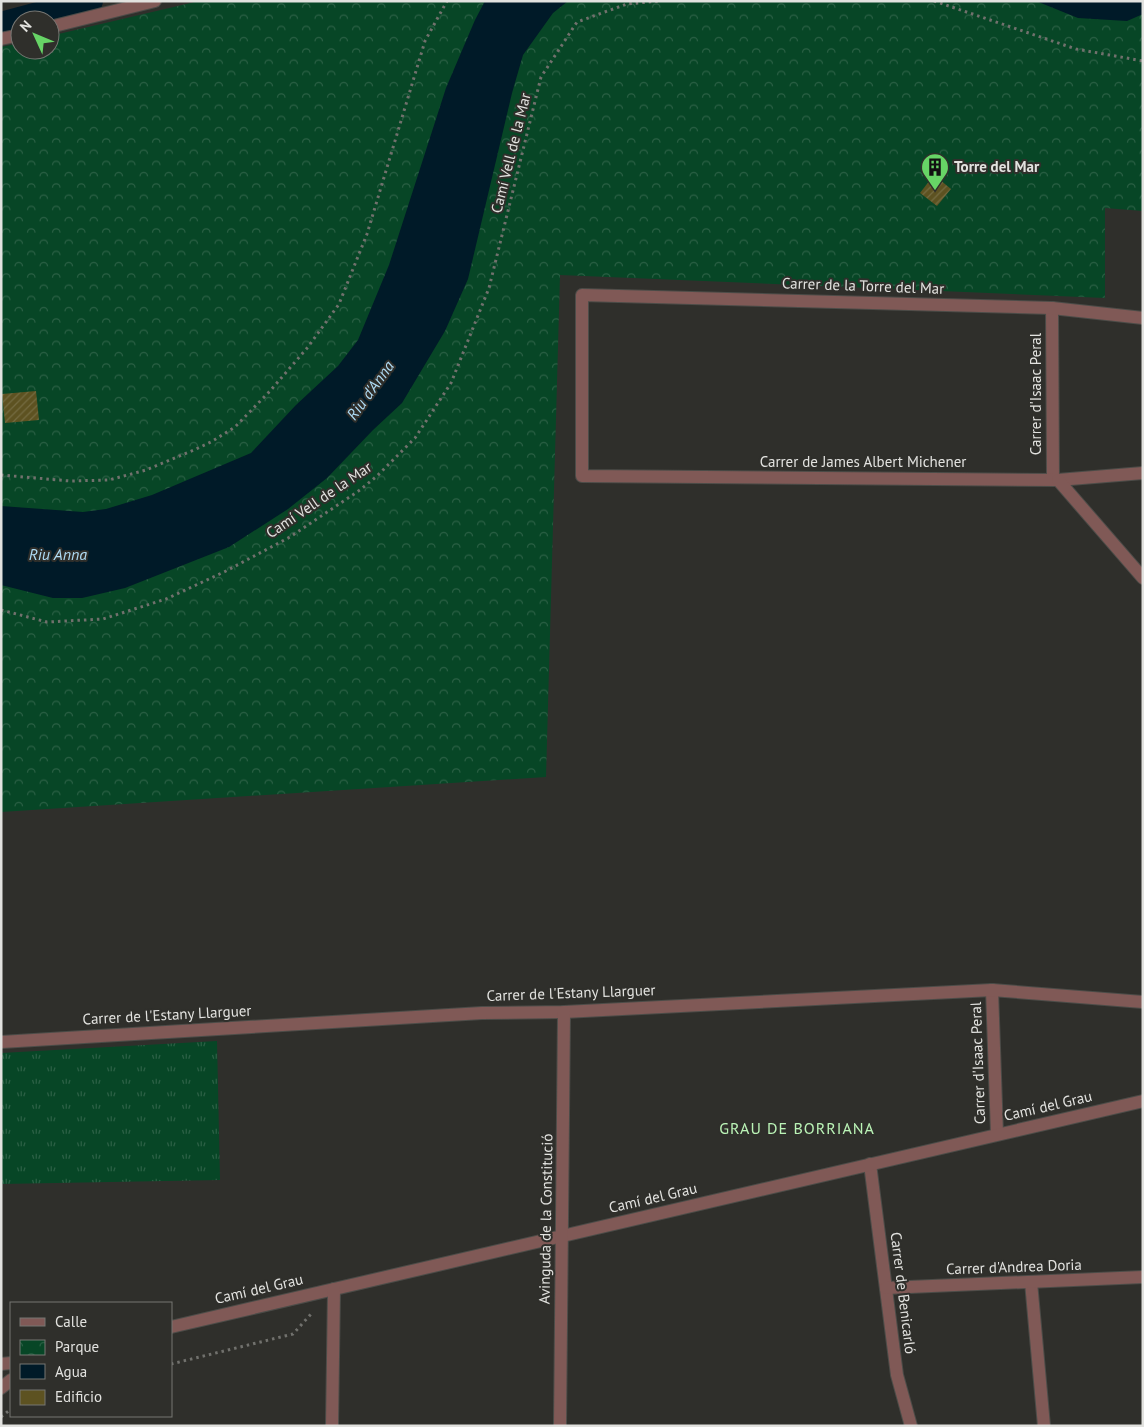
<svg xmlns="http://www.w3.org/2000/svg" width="1144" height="1427" viewBox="0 0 1144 1427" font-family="'PT Sans',sans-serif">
<defs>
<pattern id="grass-tufts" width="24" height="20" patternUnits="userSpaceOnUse" patternTransform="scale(1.25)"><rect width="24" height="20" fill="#074626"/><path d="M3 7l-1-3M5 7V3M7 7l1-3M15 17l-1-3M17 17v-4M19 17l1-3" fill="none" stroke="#2b6045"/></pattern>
<pattern id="park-crowns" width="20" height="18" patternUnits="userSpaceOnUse" patternTransform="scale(1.25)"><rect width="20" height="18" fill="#074626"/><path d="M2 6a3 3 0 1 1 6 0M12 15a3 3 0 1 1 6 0" fill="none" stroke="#2b6045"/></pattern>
<pattern id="building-hatch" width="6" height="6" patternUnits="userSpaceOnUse" patternTransform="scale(1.25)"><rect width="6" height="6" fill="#5d5221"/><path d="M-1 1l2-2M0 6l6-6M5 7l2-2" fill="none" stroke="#746b41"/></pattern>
</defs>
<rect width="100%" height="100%" fill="#2f2f2b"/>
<path fill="url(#grass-tufts)" d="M217,1041L220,1180L1,1184V1053Z"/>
<path fill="url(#park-crowns)" d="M199,1H1143V211L1105,208V298L560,275L546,777L1,812V47L20,43V50H50V36Z"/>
<g fill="#001a28">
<path d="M485,1H568L553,13L523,55L512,93L468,279L445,331L402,403L373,430L327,478L288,509L229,547L125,588L82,598H53L1,585V506L83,512L106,509L152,495L251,453L296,405L338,366L358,340L389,265L446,88L475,20Z"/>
<path d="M1036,1H1143V14L1127,21L1078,18Z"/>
</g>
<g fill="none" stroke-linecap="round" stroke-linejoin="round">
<path stroke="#001a28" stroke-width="26" d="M1,25L90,1"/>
</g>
<g fill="url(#building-hatch)">
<path d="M934,175L951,189L937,206L920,193Z"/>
<path d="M36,391L39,420L5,423L2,394Z"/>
</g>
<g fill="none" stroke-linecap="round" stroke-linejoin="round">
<g stroke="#4c4c48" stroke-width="14">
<g id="minor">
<path d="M50,27L155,1"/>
<path d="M1,39L20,35"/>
<path d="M1052,308L1053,480"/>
<path d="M1143,318L1052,308L582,295V476L1058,480L1143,473"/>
<path d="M1058,480L1143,578"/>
<path d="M992,990L997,1134"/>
<path d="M1,1042L482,1013L564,1012L992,990L1143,1002"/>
<path d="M870,1164L897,1375L911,1426"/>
<path d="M1031,1282L1044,1426"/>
<path d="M886,1288L1143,1277"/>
<path d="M171,1327L1143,1101"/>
<path d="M1,1364L11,1363"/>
<path d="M1,1388L11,1380"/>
<path d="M332,1426L334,1289"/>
<path d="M560,1426L564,1012"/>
</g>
</g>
<g stroke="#71716d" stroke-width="3" stroke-dasharray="2.5 4" stroke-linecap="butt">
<path d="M934,1L1076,49L1143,61"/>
<path d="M1,475L70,481L109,480L146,470L194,450L211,442L235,427L270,391L308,347L339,304L367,234L425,41L447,1"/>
<path d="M1,610L47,622L103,619L166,599L226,571L290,537L360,490L377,476L415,438L451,383L489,288L541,77L577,22L627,4L660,1"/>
<path d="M171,1364L293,1334L311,1314"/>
<path d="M1,1417L11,1409"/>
</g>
<use href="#minor" stroke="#805956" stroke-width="12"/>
</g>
<defs>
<g id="building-pin" transform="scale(1.4375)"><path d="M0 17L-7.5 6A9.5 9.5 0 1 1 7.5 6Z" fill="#67d466" stroke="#2f2f2b"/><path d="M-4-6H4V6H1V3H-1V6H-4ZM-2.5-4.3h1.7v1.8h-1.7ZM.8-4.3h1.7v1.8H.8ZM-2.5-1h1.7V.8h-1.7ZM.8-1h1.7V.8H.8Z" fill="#111"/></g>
</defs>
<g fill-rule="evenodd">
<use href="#building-pin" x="935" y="167"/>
</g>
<g text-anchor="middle" stroke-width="4" stroke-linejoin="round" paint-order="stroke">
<g font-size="15" fill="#e2e2df" stroke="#2f2f2b">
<text transform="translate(511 153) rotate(-76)" y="5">Camí Vell de la Mar</text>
<text transform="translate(863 286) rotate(2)" y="5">Carrer de la Torre del Mar</text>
<text transform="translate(1036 394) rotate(-90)" y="5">Carrer d'Isaac Peral</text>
<text x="863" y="467">Carrer de James Albert Michener</text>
<text transform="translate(319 500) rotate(-34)" y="5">Camí Vell de la Mar</text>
<text transform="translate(571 993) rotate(-2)" y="5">Carrer de l'Estany Llarguer</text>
<text transform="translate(167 1015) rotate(-3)" y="5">Carrer de l'Estany Llarguer</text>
<text transform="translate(978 1063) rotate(-92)" y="5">Carrer d'Isaac Peral</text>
<text transform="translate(1048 1106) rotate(-13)" y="5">Camí del Grau</text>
<text transform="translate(653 1198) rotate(-13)" y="5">Camí del Grau</text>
<text transform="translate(546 1219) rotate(-89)" y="5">Avinguda de la Constitució</text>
<text transform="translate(1014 1267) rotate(-2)" y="5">Carrer d'Andrea Doria</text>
<text transform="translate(259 1289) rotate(-13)" y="5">Camí del Grau</text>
<text transform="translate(903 1293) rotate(83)" y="5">Carrer de Benicarló</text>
</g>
<g font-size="15" font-weight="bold" fill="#e2e2df" stroke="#2f2f2b" text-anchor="start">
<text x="954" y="172">Torre del Mar</text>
</g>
<g font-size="16" font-style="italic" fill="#aedbf4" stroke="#2f2f2b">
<text transform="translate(370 390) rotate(-54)" y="6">Riu d'Anna</text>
<text x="58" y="560">Riu Anna</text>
</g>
<g font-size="16" letter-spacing="1" fill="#bbf4b7" stroke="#2f2f2b">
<text x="797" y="1134">GRAU DE BORRIANA</text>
</g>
</g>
<rect width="1144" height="1427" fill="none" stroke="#e2e2df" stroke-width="5"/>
<rect x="10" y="1302" width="162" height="115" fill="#2f2f2b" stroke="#777773"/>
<rect x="20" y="1318" width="25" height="8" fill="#805956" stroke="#777773"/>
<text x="55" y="1327" font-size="15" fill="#e2e2df">Calle</text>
<rect x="20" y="1340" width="25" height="15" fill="url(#park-crowns)" stroke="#777773"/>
<text x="55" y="1352" font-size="15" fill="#e2e2df">Parque</text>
<rect x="20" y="1364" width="25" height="15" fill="#001a28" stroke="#777773"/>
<text x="55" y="1377" font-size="15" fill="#e2e2df">Agua</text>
<rect x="20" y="1390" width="25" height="15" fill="#5d5221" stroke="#777773"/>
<text x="55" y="1402" font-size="15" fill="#e2e2df">Edificio</text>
<g transform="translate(35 35) rotate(314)"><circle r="24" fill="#2f2f2b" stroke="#777773"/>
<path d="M0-4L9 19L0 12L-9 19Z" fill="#67d466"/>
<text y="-8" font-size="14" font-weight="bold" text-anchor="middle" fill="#e2e2df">N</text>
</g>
</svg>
